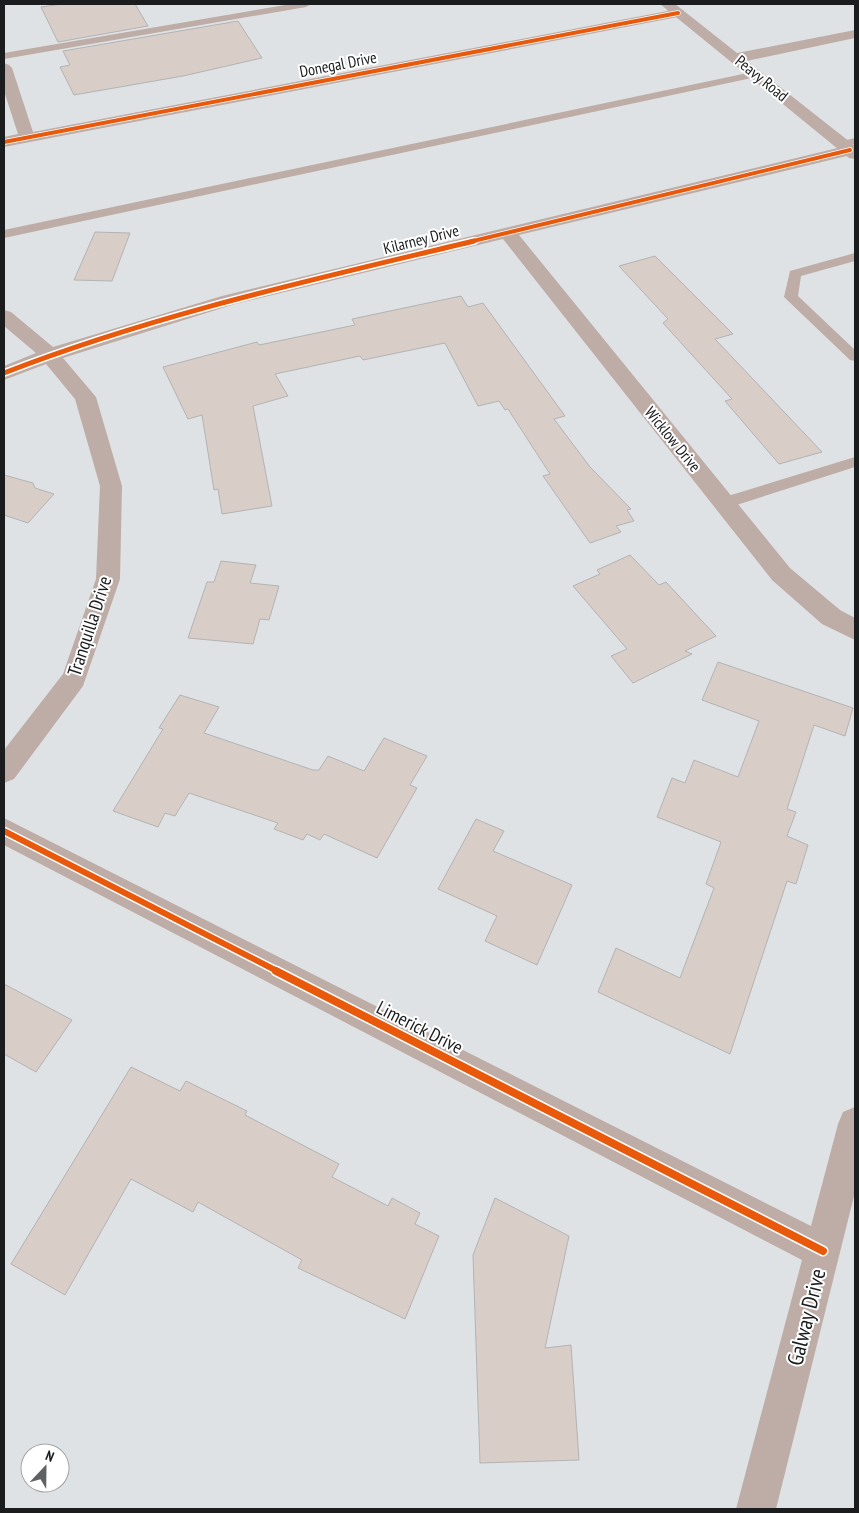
<svg xmlns="http://www.w3.org/2000/svg" width="859" height="1513" viewBox="0 0 859 1513" font-family="'PT Sans Narrow',sans-serif">
<rect width="100%" height="100%" fill="#dfe2e4"/>
<g fill="#d9cdc7" stroke="#b2b3b4">
<path d="M62,4H135L148,26L58,42L41,7Z"/>
<path d="M238,21L262,58L183,76L74,95L60,67L70,65L63,51Z"/>
<path d="M95,232L130,233L112,281L74,280Z"/>
<path d="M655,256L733,334L715,339L822,452L779,464L725,401L732,399L663,323L668,319L619,266Z"/>
<path d="M461,296L468,307L483,303L565,416L554,419L590,467L631,509L627,510L634,521L616,526L621,532L590,543L543,476L550,474L508,409L505,410L499,401L478,406L445,343L363,360L360,356L275,374L288,396L253,406L272,506L222,514L218,489L214,490L202,415L188,419L163,367L257,342L259,345L355,325L352,319Z"/>
<path d="M4,475L33,483L35,488L54,494L28,523L4,515Z"/>
<path d="M630,555L659,585L666,582L716,636L685,651L692,654L633,683L611,656L627,649L573,586L600,574L597,570Z"/>
<path d="M221,561L256,565L250,583L279,586L269,620L260,619L253,644L188,638L207,582H214Z"/>
<path d="M718,662L853,708L845,736L814,725L787,809L796,812L787,836L808,845L796,884L787,881L730,1054L598,992L616,948L680,978L714,888L706,884L721,842L657,817L672,778L685,783L694,760L738,777L759,721L702,700Z"/>
<path d="M180,695L219,707L204,733L313,770H319L328,756L364,771L384,738L427,756L410,785L417,788L377,858L324,834L320,840L307,834L303,840L274,829L278,823L189,793L175,816L165,813L158,827L113,811L163,729L159,728Z"/>
<path d="M476,819L504,831L493,851L572,885L537,965L485,941L497,916L438,889Z"/>
<path d="M4,984L72,1020L36,1072L4,1054Z"/>
<path d="M131,1067L180,1091L186,1081L247,1111L245,1115L339,1164L332,1177L388,1206L392,1198L420,1213L415,1224L439,1236L405,1319L298,1268L302,1260L198,1202L193,1212L131,1179L65,1295L11,1264Z"/>
<path d="M495,1198L569,1236L545,1348L571,1345L579,1460L480,1463L473,1255Z"/>
</g>
<g fill="none" stroke-linecap="round" stroke-linejoin="round">
<g fill="#beaca6" fill-rule="evenodd">
<path d="M291,4H311L306,7L4,59V53Z"/>
<path d="M757,71L761,72L762,74L761,76L4,238V230Z"/>
<path d="M855,138V144L842,147L836,144L838,142Z"/>
<path d="M855,253V261L801,276L798,296L855,350V361L850,360L784,297L790,271Z"/>
<path d="M855,457V467L724,509L718,507L716,503L718,499Z"/>
</g>
<g fill="#beaca6" fill-rule="evenodd">
<path d="M678,9L683,10L685,13L683,16L4,147V137L18,134L4,91V63L9,65L12,68L33,132Z"/>
<path d="M855,30V38L737,63L732,61L729,58L732,55L737,53Z"/>
<path d="M850,145L855,146V154L519,235L790,568L840,610L855,618V640L822,624L772,580L503,239L235,304L63,358L96,397L122,486L120,579L83,686L14,779L4,783V750L63,674L96,579L100,486L75,399L46,364L4,380V366L36,353L4,326V310L11,312L53,347L222,296Z"/>
<path d="M4,818L811,1226L838,1124L843,1112L855,1107V1192L776,1509H736L802,1260L4,845Z"/>
</g>
<path fill="#beaca6" fill-rule="evenodd" d="M660,4H675L855,146V159L849,158Z"/>
<g stroke="#fff" stroke-width="5.5">
<g id="cycleway-far3">
<path d="M4,142L678,13"/>
<path d="M469,242L850,150"/>
</g>
</g>
<g stroke="#fff" stroke-width="8">
<path id="cycleway-far2" d="M4,373C156,314 316,279 474,241"/>
</g>
<g stroke="#fff" stroke-width="9">
<path id="cycleway-far1" d="M4,831L279,972"/>
</g>
<g stroke="#fff" stroke-width="11">
<path id="cycleway" d="M276,971L823,1251"/>
</g>
<use href="#cycleway-far3" stroke="#e8590c" stroke-width="4"/>
<use href="#cycleway-far2" stroke="#e8590c" stroke-width="5"/>
<use href="#cycleway-far1" stroke="#e8590c" stroke-width="6"/>
<use href="#cycleway" stroke="#e8590c" stroke-width="8"/>
</g>
<g text-anchor="middle" stroke-width="4" stroke-linejoin="round" paint-order="stroke">
<g font-size="16" fill="#1a1c1d" stroke="#fff">
<text transform="translate(338 64) rotate(-11)" y="6">Donegal Drive</text>
<text transform="translate(762 78) rotate(39)" y="6">Peavy Road</text>
<text transform="translate(421 239) rotate(-14)" y="6">Kilarney Drive</text>
<text transform="translate(673 439) rotate(51)" y="6">Wicklow Drive</text>
</g>
<g font-size="19" fill="#1a1c1d" stroke="#fff">
<text transform="translate(89 626) rotate(-72)" y="7">Tranquilla Drive</text>
<text transform="translate(420 1027) rotate(27)" y="7">Limerick Drive</text>
</g>
<g font-size="22" fill="#1a1c1d" stroke="#fff">
<text transform="translate(806 1317) rotate(-76)" y="8">Galway Drive</text>
</g>
</g>
<rect width="859" height="1513" fill="none" stroke="#1a1c1d" stroke-width="10"/>
<g transform="translate(45 1468) rotate(22)"><circle r="24" fill="#ffffff" stroke="#a3a4a5"/>
<path d="M0-4L9 19L0 12L-9 19Z" fill="#5f6163"/>
<text y="-8" font-size="14" font-weight="bold" text-anchor="middle" fill="#1a1c1d">N</text>
</g>
</svg>
